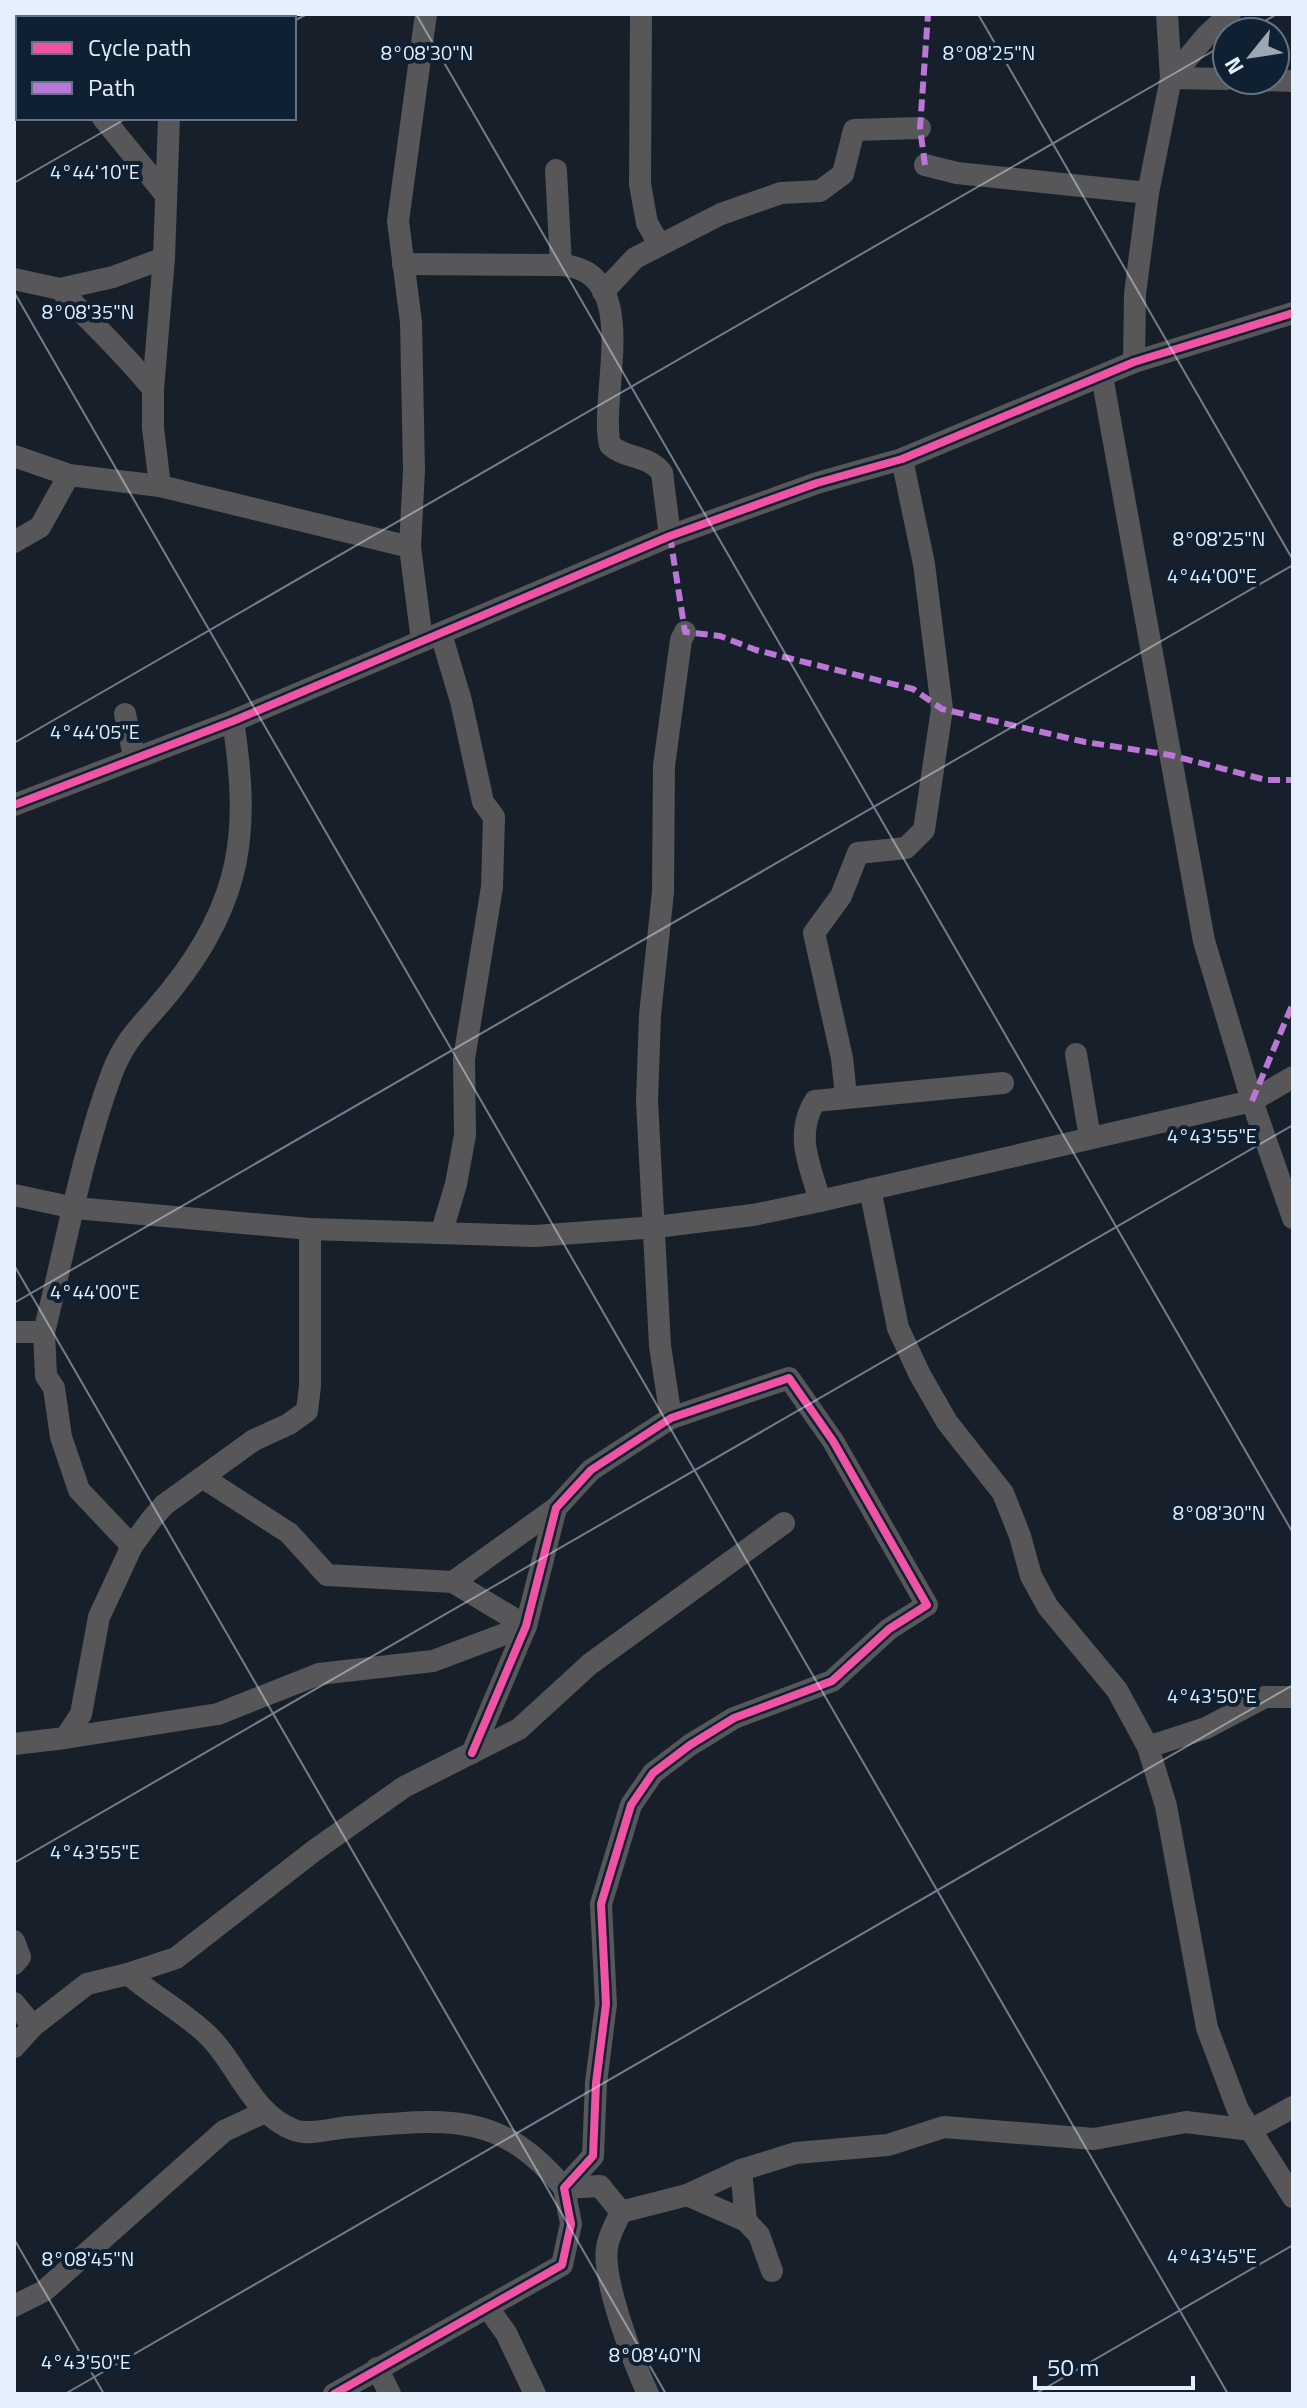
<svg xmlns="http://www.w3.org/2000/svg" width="1307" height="2408" viewBox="0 0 1307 2408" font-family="'Titillium Web',sans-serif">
<rect width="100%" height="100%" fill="#17202a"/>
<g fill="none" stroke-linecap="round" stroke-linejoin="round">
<g stroke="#575658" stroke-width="22">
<path d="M641,14L640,184L647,223L659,244"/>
<path d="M1167,14L1171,78L1227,79"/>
<path d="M182,18L183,14"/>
<path d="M14,38L18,40"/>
<path d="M1259,80L1293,81"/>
<path d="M103,118L165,194"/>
<path d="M925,165L957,173L1148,193"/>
<path d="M556,170L561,265"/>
<path d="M403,264L561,265C645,271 598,395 610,445C625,459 650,455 662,473L670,536"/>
<path d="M14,279L60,289L113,277L164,258"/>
<path d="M60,289C91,323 124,353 153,389"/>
<path d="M603,292L635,258L721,214L781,193L820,191L843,174L854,130L920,128"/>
<path d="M1134,362L1135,294L1148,193L1171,78L1207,35L1230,14"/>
<path d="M1102,376L1204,941L1252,1101L1293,1218"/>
<path d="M14,456L69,475L160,486L410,547"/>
<path d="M160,486L153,428V389L164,258L169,118"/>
<path d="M14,542L40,527L69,475"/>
<path d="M441,634L461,701L483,802L494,817L492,887L464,1059L465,1135L456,1184L442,1231"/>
<path d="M422,641L410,547L414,470L411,322L398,221L426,14"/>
<path d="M125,714L134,756"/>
<path d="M14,805L233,721L670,536L817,483L902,459L1134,362L1293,313"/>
<path d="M1076,1054L1090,1138"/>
<path d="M846,1096L842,1058L814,933L841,896L858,853L906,848L924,830L942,709L924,564L902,459"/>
<path d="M870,1189L898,1328L920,1375L947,1422L1003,1493L1020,1536L1031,1576L1048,1607L1117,1690L1148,1747L1166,1806L1207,2028L1238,2110L1293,2197"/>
<path d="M14,1195L75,1208L310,1229L535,1236L656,1227L753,1215L820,1201L1252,1101L1293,1077"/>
<path d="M820,1201C810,1165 794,1135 815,1101L1003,1083"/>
<path d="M14,1332H44C66,1246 81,1156 112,1073C127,1034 148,1020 172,989C243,900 250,830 233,721"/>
<path d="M44,1332L46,1376L54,1388L61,1437L79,1490L132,1546"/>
<path d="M671,1418L660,1346L647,1101L650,1015L663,892L664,766L681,640L685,632"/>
<path d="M205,1479L289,1533L327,1575L453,1582L556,1508"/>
<path d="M65,1738L218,1714L319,1674L433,1661L526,1626L453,1582"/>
<path d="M14,1744L65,1738L81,1714L99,1617L132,1546L151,1520L164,1505L254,1440L289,1424L307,1411L310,1386V1229"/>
<path d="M1148,1747L1206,1728L1265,1697H1293"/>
<path d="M14,1941L20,1957L14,1964"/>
<path d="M128,1974L176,1958L315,1850L404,1787L519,1729L590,1664L784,1523"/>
<path d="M14,2003L33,2026"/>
<path d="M14,2047L33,2026L87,1984L128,1974C151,1994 178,2009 201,2029C237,2059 248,2112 294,2130C308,2136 334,2128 349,2127C443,2120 498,2108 564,2188L600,2186L621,2212C616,2223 608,2236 607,2248C602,2281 634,2363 648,2394"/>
<path d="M741,2170L746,2221"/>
<path d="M687,2195L746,2221L759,2235L772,2271"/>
<path d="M621,2212L687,2195L741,2170L796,2153L888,2145L944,2127L1094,2139L1186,2122L1251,2130L1293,2107"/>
<path d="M14,2306L44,2291L224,2131L265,2112"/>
<path d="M488,2308L506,2333L535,2394"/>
<path d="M377,2368L390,2394"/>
<path d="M334,2394L562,2265L571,2224L564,2188L593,2156L596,2083L606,2004L601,1904L631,1805L653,1773L690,1745L734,1718L832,1681L889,1629L927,1605L833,1441L789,1378L671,1418L591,1470L556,1508L526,1626L472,1753"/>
</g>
<g stroke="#ba77d6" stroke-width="6" stroke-dasharray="12 6" stroke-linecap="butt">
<path d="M925,165L920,128L928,14"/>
<path d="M670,536L685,632L720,636L756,650L913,689L942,709L1085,742L1170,755L1266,780H1293"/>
<path d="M1252,1101L1293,1003"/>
</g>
<g stroke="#0f2032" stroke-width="13">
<g id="cycleway">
<path d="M14,805L233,721L670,536L817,483L902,459L1134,362L1293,313"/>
<path d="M334,2394L562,2265L571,2224L564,2188L593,2156L596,2083L606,2004L601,1904L631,1805L653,1773L690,1745L734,1718L832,1681L889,1629L927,1605L833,1441L789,1378L671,1418L591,1470L556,1508L526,1626L472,1753"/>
</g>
</g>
<use href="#cycleway" stroke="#f153a3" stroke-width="8"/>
</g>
<path fill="none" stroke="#e4f0fc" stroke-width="2" stroke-opacity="0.45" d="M416,14L1293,1533M978,14L1293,560M294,21L307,14M1246,32L1277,14M14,183L127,118M14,292L1228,2394M14,743L1227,43M14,1265L666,2394M14,1303L1293,565M14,1863L1293,1125M14,2239L104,2394M65,2394L1293,1685M1035,2394L1293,2245"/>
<g font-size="20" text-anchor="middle" fill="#e4f0fc" stroke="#0f2032" stroke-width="8" stroke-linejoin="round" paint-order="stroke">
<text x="427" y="60">8°08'30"N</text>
<text x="989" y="60">8°08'25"N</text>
<text x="95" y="179">4°44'10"E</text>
<text x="88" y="319">8°08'35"N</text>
<text x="1219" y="546">8°08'25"N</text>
<text x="1212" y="583">4°44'00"E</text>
<text x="95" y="739">4°44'05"E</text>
<text x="1212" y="1143">4°43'55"E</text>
<text x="95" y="1299">4°44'00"E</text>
<text x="1219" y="1520">8°08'30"N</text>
<text x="1212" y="1703">4°43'50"E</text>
<text x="95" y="1859">4°43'55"E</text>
<text x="1212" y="2263">4°43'45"E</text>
<text x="88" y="2266">8°08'45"N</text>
<text x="655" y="2362">8°08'40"N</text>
<text x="86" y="2369">4°43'50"E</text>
</g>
<rect width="1307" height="2408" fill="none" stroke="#e4f0fc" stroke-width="32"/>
<rect x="16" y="16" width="280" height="104" fill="#0f2032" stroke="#647383" stroke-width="2"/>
<rect x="32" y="42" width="40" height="12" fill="#f153a3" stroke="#647383" stroke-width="2"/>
<text x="88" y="56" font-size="24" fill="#e4f0fc">Cycle path</text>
<rect x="32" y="82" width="40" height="12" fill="#ba77d6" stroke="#647383" stroke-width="2"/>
<text x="88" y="96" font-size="24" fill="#e4f0fc">Path</text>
<g transform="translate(1251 56) rotate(240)"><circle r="38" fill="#0f2032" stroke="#647383" stroke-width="2"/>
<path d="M0-6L14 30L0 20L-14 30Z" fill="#9ca7b2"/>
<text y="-12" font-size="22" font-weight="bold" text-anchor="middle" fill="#e4f0fc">N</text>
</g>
<path d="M1035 2376v12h158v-12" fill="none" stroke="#e4f0fc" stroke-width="4"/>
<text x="1047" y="2376" font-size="24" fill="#e4f0fc" stroke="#0f2032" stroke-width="6" paint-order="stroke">50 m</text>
</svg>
